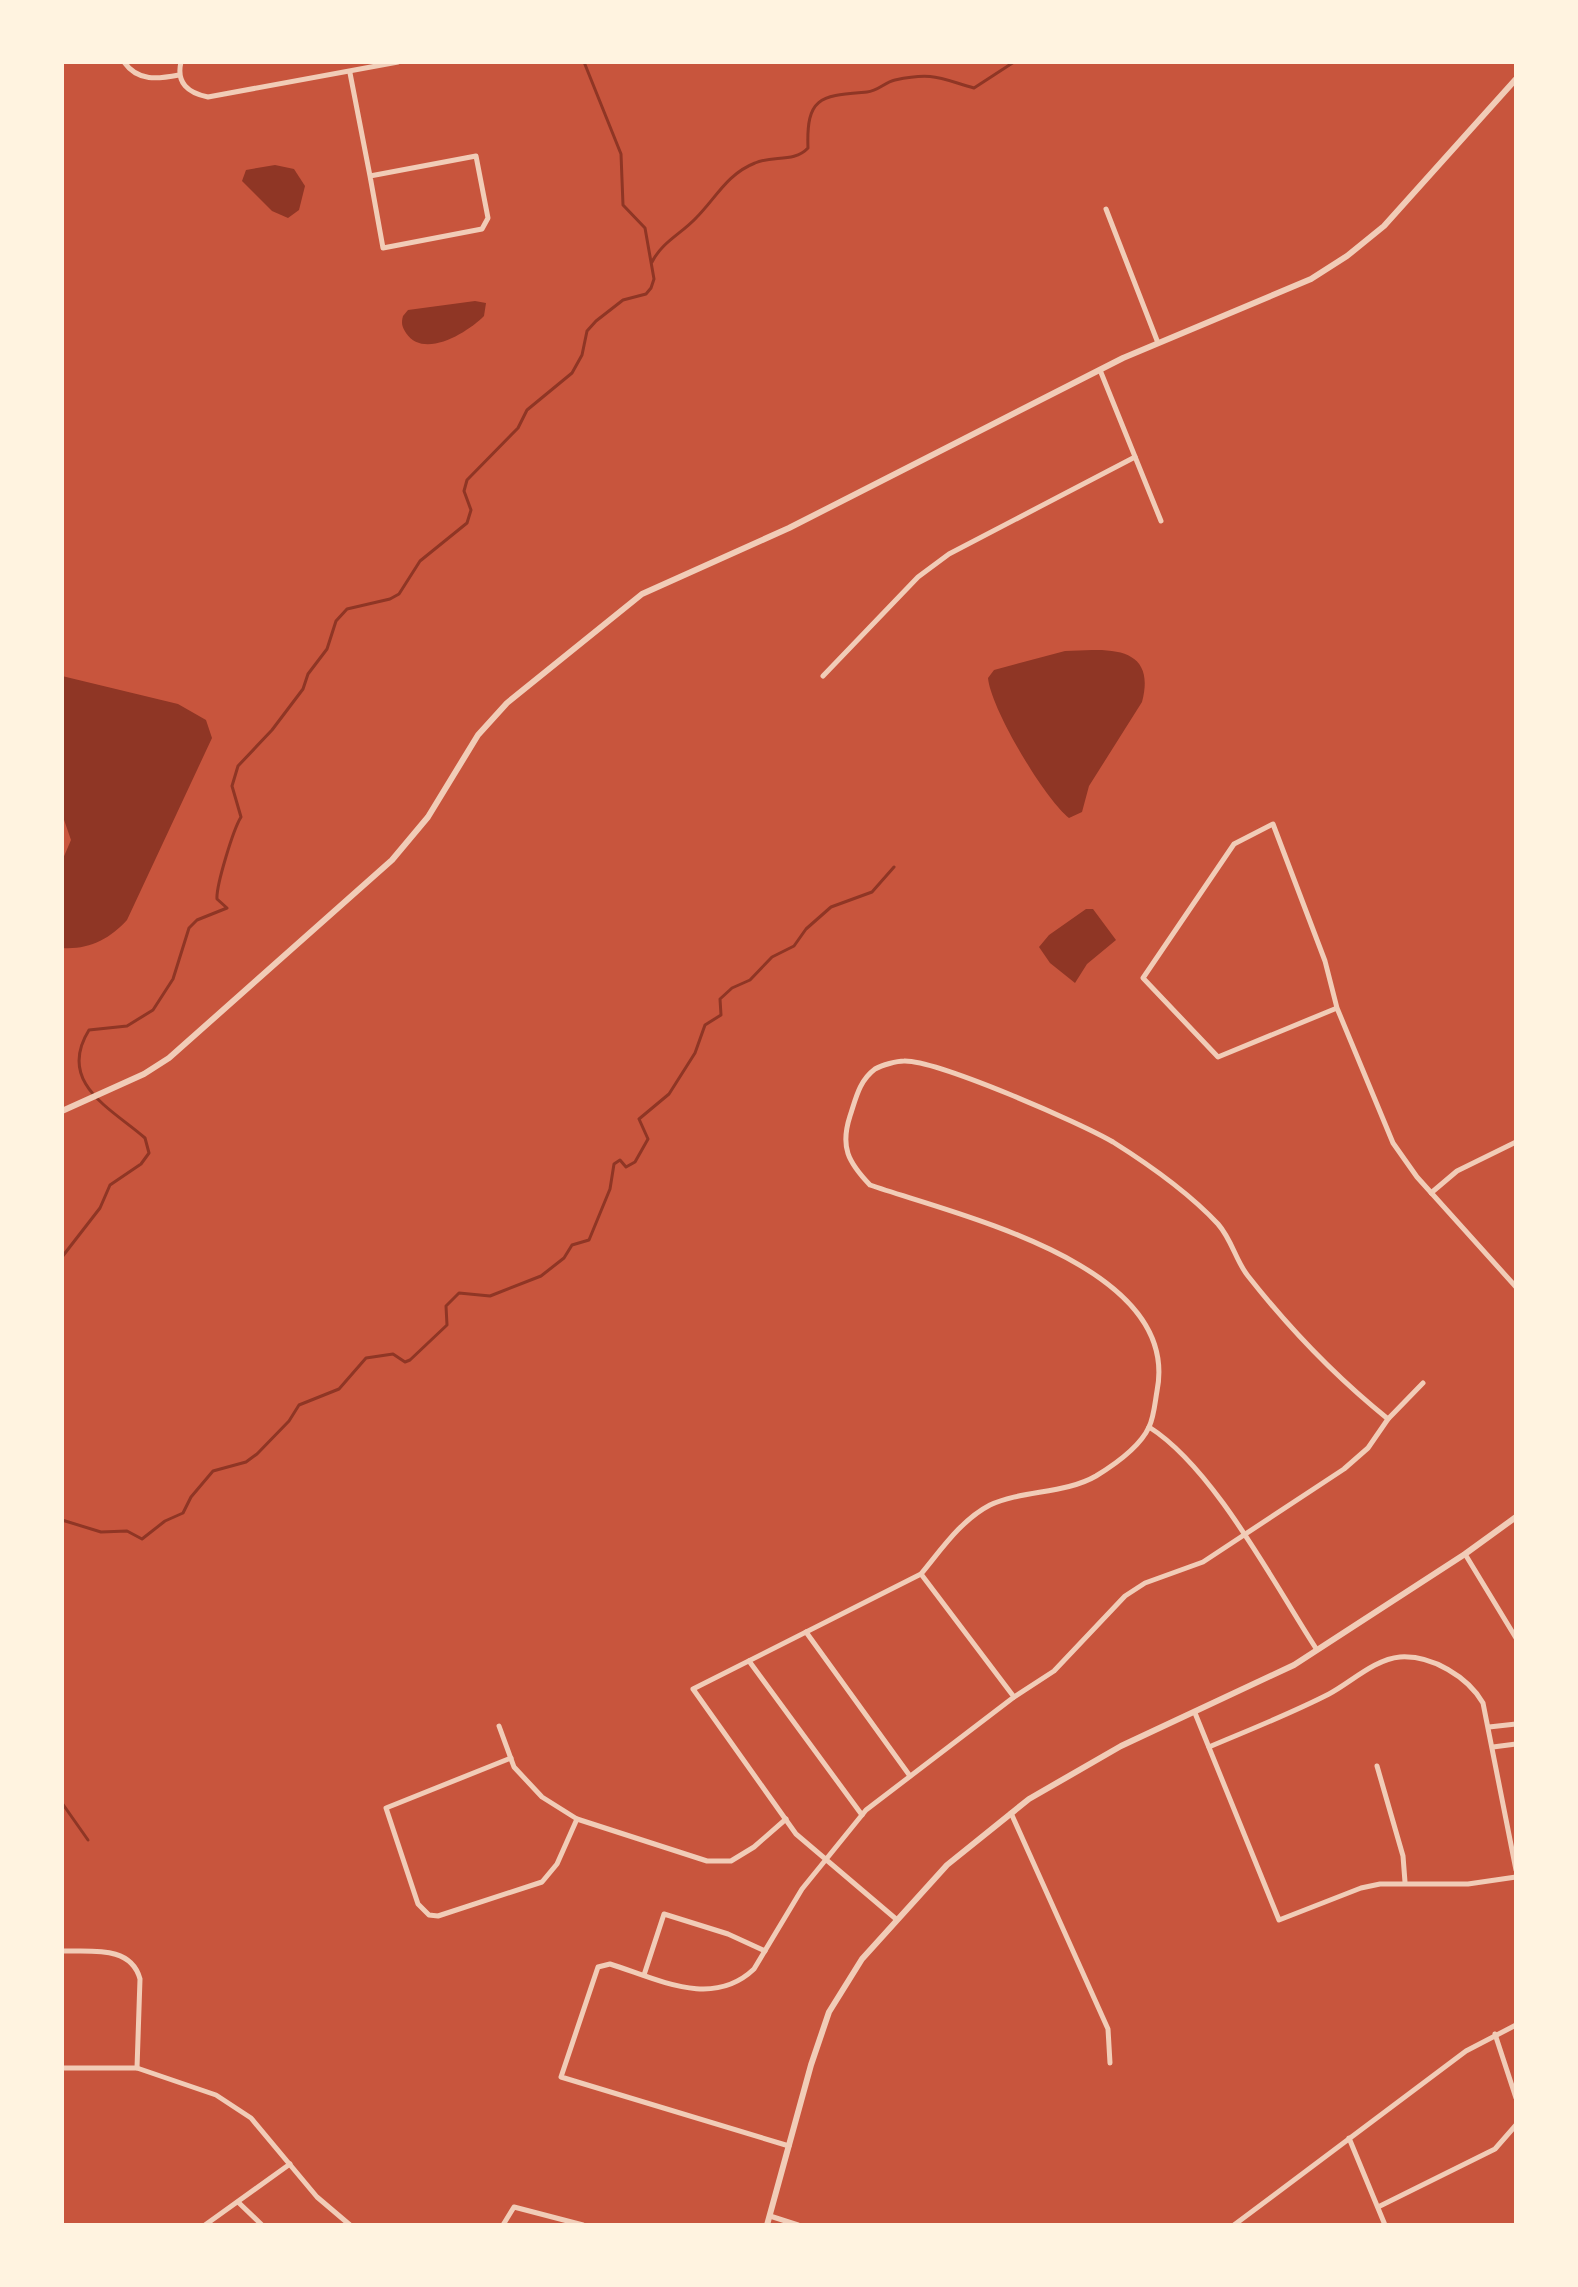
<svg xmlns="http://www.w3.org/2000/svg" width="1578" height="2287" viewBox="0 0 1578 2287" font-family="'Archivo Narrow',sans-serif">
<rect width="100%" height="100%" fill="#c8553d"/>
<g fill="#8f3625">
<path d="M275,165L294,169L305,186L299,210L288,218L272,211L242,181L246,170Z"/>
<path d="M475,301L486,303L484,316C468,332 424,360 406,333C402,327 401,323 403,316L408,310Z"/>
<path d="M1092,650C1130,649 1153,660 1142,702L1089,786L1082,812L1069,818C1044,798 991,709 988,678L994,670L1065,651Z"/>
<path d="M62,676L178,704L206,720L212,738L127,920C110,939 88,950 62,948V861L71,840L62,814Z"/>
<path d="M1086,909H1093L1116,940L1087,964L1075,983L1050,963L1039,947L1049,935Z"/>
</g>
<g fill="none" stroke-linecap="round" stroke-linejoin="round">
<g stroke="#8f3625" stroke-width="3">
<path d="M652,262C662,242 681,234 696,218C716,198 727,174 755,163C773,155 794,163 808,148C806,95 822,96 867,92C878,91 885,82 895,80C933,72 939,78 974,88L1014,62"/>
<path d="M62,1257L100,1208L110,1185L141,1164L149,1153L145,1138C112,1109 56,1083 89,1030L127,1026L153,1010L173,979L189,928L197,920L227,908L217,899C216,886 233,830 241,817L232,786L238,766L272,730L303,689L308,674L327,649L336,621L347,609L390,599L399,594L420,561L467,523L471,510L464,491L467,480L518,428L527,410L572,373L582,355L587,331L596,321L623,300L646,294L651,288L654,279L645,228L623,205L621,154L584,62"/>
<path d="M62,1520L101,1532L127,1531L142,1539L165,1521L183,1513L191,1497L213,1471L246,1462L257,1454L289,1421L299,1405L339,1389L366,1358L393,1354L405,1362L410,1360L447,1325L446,1306L459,1293L490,1296L541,1276L564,1258L572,1245L589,1240L610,1189L614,1164L620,1160L626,1167L635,1162L648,1139L639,1119L669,1094L695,1053L705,1025L721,1015L720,999L732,988L750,980L772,957L794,946L806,929L831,907L872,892L894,867"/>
<path d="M62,1803L88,1840"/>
</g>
<g stroke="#f1ccb7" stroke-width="5">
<path d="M124,62C138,82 158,79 179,75"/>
<path d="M181,62C176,83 188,93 208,97L398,62"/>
<path d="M350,73L370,176L476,156L488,218L482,229L383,248L370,176"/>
<path d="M1106,209L1158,343"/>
<path d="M1100,370L1161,521"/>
<path d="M823,676L918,577L949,554L1135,457"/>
<path d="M1337,1008L1218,1057L1143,978L1234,844L1273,824L1325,961L1337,1008L1393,1143L1417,1177L1516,1287"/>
<path d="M1431,1193L1457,1171L1516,1142"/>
<path d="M1149,1427C1214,1468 1274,1584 1317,1650"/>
<path d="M1465,1554L1516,1638"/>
<path d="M921,1574C941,1550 961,1520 990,1505C1022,1490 1065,1494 1096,1476C1114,1465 1140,1447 1149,1427C1154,1417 1155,1402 1157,1391C1182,1265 957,1215 870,1185C848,1162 840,1147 850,1116C856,1098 859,1081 875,1069C882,1065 897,1061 904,1061C937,1060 1081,1123 1113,1142C1148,1164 1190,1194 1218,1224C1232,1240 1236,1261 1248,1276C1289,1328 1337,1378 1388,1419"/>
<path d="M806,1632L910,1776"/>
<path d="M749,1661L862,1815"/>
<path d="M1014,1697L1054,1671L1125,1596L1145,1583L1203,1562L1344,1469L1368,1448L1388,1419L1423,1383"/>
<path d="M1195,1713L1279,1920L1361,1888L1380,1884H1468L1516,1877"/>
<path d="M499,1726L514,1767L542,1797L577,1819L707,1861H731L754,1847L786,1819"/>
<path d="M1489,1727L1516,1724"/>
<path d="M1209,1747C1249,1730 1290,1714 1329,1694C1350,1683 1375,1659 1400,1657C1432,1655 1468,1677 1483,1703L1516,1870"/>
<path d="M1493,1747L1516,1744"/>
<path d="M511,1758L386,1808L418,1904L429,1915L438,1916L542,1882L557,1864L577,1819"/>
<path d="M1377,1766L1403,1856L1405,1882"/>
<path d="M1011,1813L1108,2029L1110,2063"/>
<path d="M62,1951C91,1952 131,1945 140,1979L137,2068"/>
<path d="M644,1975L664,1914L728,1934L765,1951"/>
<path d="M1495,2034L1516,2098"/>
<path d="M62,2068H137L216,2095L251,2118L317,2197L350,2225"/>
<path d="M1349,2138L1385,2225"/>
<path d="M789,2146L561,2077L598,1967L610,1964C658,1979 712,2009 754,1969L802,1889L866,1810L1014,1697L921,1574L693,1689L796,1834L896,1919"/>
<path d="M238,2202L262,2225"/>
<path d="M1378,2207L1495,2149L1516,2125"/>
<path d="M770,2216L798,2225"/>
<path d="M205,2225L290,2164"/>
<path d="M503,2225L514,2207L583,2225"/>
<path d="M1234,2225L1466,2051L1516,2025"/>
</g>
<g stroke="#f1ccb7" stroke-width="6">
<path d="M62,1111L144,1074L169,1058L392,860L428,817L478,735L507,703L642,594L789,528L1123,358L1311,279L1347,256L1384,226L1516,79"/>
<path d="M767,2225L811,2065L829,2012L862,1959L947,1865L1029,1799L1121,1746L1294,1665L1465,1554L1516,1517"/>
</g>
</g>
<rect width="1578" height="2287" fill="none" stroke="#fff3e0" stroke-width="128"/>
</svg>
